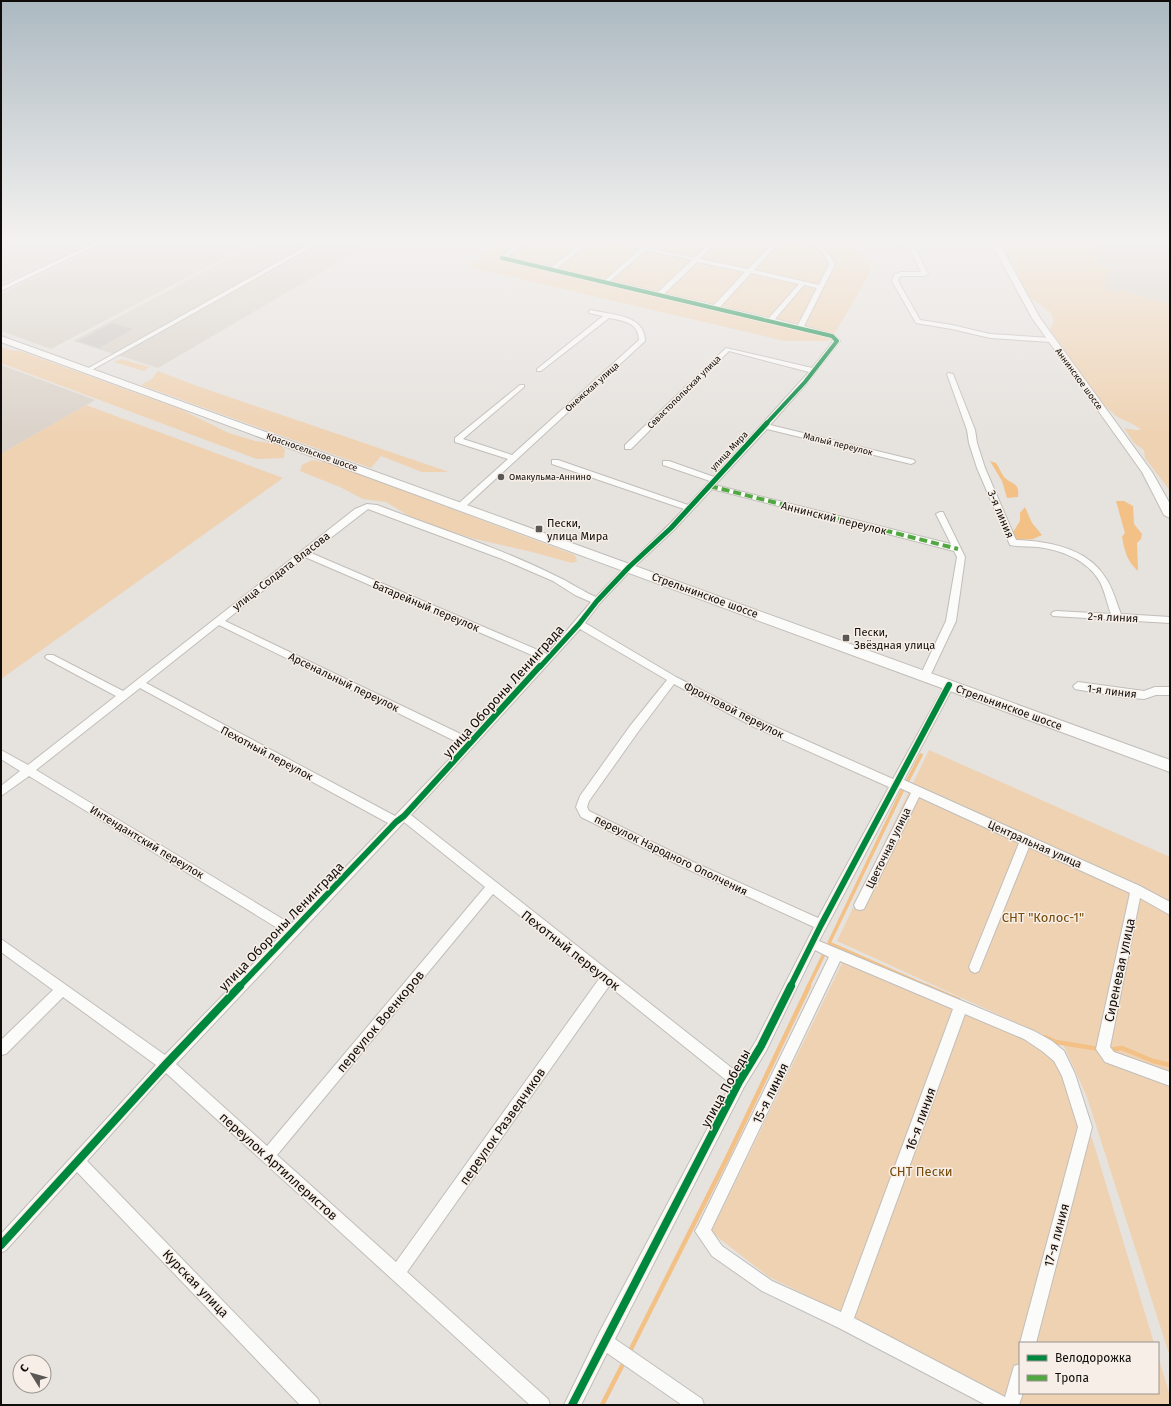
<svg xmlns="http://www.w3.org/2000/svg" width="1171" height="1406" viewBox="0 0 1171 1406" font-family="'Fira Sans',sans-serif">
<rect width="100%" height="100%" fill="#e6e2de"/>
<g fill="#dbd3ca">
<path d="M1,239H101L1,284Z"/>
<path d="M116,239H260L51,349L1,331V294Z"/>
<path d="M266,239H378L158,368L73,341Z"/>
<path d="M1093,239L1170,241V304L1119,290L1116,293L1106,290L1108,288L1103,286L1105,266L1097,263L1092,254Z"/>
<path d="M1,365L95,400L1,454Z"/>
</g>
<g fill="#efd2b2">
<path d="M507,239H843L869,263L870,273L836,331L828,341H785L468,267Z"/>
<path d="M997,239H1093L1092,254L1100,256L1097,263L1105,266L1104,269L1112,270L1103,285L1108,287L1106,290L1116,293L1119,290L1170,304V491L1145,458L1144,450L1134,443L1124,428L1135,430H1141C1133,422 1122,421 1115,415C1088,392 1070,358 1050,329L1054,321L1050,312L1027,295L1011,259Z"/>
<path d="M1,347L9,350L20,351L180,409L229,433L255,441L278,444L285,449L284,458L257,459L1,363Z"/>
<path d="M121,359L149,367L144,371L114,362Z"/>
<path d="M158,371L197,386L449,472H422L381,456L371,468L141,385L152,379Z"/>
<path d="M86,405L283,478L1,679V454Z"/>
<path d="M312,460L329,463L575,555L577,561L572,563L532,552L471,538L414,519L386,502L363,499L340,487L300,471L302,465Z"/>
<path d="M929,750L1170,857V1357L1087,1097L1063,1044L837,941Z"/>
<path d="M843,961L1025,1039L1058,1062L1078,1125L1092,1138L1154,1343H1020V1393H1158V1356L1170,1396V1405H1008L860,1321L769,1277L711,1232Z"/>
</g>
<g fill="#f3c086">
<path d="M990,461L996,463C999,467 1001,473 1004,477C1012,485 1020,482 1018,497L1007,498L1002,481Z"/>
<path d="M1116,501H1124L1133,506L1134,524L1142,534L1141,539L1137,543L1138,571C1127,561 1125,552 1122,537L1125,533Z"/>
<path d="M1025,507L1032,523L1042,535L1033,539L1016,540L1013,532L1020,521V513Z"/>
</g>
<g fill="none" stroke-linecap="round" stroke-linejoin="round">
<g stroke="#f3c086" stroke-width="3.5">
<path d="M907,782L921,755"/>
<path d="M903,789L829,943L929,987"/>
<path d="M808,987L824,954"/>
</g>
<g stroke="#f3c086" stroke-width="4.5">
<path d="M926,986L959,1000"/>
<path d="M1045,1037L1056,1042L1099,1049"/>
<path d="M1109,1050L1122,1048L1153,1061L1170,1065"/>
<path d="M631,1349L727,1158L809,986"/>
<path d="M602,1405L622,1366"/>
</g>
</g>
<path fill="#cdcac6" d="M112,323L133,329L99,348L78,341Z"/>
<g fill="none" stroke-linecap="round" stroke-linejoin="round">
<g stroke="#c1beba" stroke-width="2">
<g id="street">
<path d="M102,239H110L1,291V287Z"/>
<path d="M319,239H326L90,371L85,370Z"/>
<path d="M524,239H531L507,257L551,267L587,239H594L556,269L605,280L640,249L599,239H610L643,246L652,239H658L649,248L694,258L714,239H720L700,259L748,269L777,239H793L812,242L809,239H815L827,251L835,264L804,326L834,335L840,341L807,383L770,425L914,460L915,462L911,464L767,429L715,485L951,544L936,514L940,512H943L965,557L956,621L930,676L925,679L920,676L946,621L957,557L954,551L712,489L674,530L632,569L600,603L585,623L676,677L760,720L893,779L946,683H952L954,685L904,780L1140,886L1170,902V915L1140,898L1110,1047L1114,1052L1170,1072V1086L1105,1062L1096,1049L1130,893L1029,847L979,971L975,973L971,971L969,967L1019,843L919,797L864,909L860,910L856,909L854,905L911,793L900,788L819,941L1034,1031L1052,1041L1064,1051L1075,1074L1092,1127L1036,1343H1020L1078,1127L1062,1076L1054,1061L1042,1051L1024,1039L965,1014L854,1318L1005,1397L1014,1366L1020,1364V1393H1023L1019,1405H986L839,1328L762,1291L712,1256L695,1231L698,1226L829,957L815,950L766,1051L744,1087L615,1339L702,1399L704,1405H682L607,1353L581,1405H564L598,1335L731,1084L609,986L407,1272L548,1399L550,1405H530L166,1073L87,1161L318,1399L320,1405H300L77,1172L6,1250L1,1253V1234L156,1065L63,997L6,1054L1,1055V1040L53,990L1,952V939L165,1055L284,932L29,776L1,796V786L20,771L1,759V750L28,765L116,696L47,659L45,657L47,655H53L123,691L355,509L367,504L377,505C437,528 501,548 558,577C571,583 582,591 596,597C624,567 656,539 684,509L552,464V460H558L688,505L710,481L663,465V461H669L714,477L809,372L729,351L631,449H625V445L726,348L812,368L833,341L830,337L798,329L500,259V257ZM782,240L815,246L823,253L829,264L819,285L754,270ZM646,250L692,260L658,292L610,281ZM697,262L745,272L714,305L664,294ZM751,273L799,284L769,318L720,307ZM804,285L817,288L798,325L775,319ZM368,509L502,559L553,581L575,595L591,602L547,654L311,553ZM305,557L541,659L469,738L225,621ZM219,625L463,745L395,816L146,683ZM580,629L667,680L630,726L580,796L576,807L581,817L683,867L814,927L756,1041L737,1072L411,815ZM674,684L752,726L889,787L818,918L691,861L589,811L587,807L589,801L638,732ZM140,688L388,823L291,924L36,770ZM404,822L485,887L267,1146L176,1064ZM493,894L599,979L396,1262L277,1155ZM840,961L953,1009L841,1312L772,1281L722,1246L711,1230Z"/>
<path d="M883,239L914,246L928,274L925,276H902L899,277L898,281L920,320L952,325L990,334L1051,338L1054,340L1051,342L990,338L952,329L916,323L892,281L894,275L901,272H921L910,248L883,243Z"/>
<path d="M591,310C611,315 645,314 645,341L464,508H458V504L508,459L455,442V438L520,385H524V387L463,439L512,455L639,340C638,322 624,321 609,318L541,371H537V369L603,316L589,313V311Z"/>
<path d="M948,373L953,374L975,430L977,443L985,468L1016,540C1048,541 1087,548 1105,577C1113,588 1116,602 1121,614L1170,617V623L1053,616L1051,614L1053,612L1056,611L1111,614C1107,603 1105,592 1100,582C1088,560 1061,550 1038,547C1029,546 1019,547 1010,545L977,468L969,443L967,430L947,374Z"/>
<path d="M1078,682L1144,691L1155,687H1170V695H1156L1144,699L1121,697L1075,689L1073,686Z"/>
</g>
</g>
<g stroke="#c1beba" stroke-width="2">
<g id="secondary">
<path d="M989,239H997L1040,318L1152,472L1170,504V518L1164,515L1142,472L1032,318Z"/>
<path d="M1,336L1170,760V772L1,342Z"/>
</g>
</g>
<use href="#street" fill="#fbfbfa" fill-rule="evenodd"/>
<use href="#secondary" fill="#fbfbfa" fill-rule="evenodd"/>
<path stroke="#51a841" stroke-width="4" stroke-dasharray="8 4" stroke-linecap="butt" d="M710,486L958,549"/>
<g stroke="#f7efe7" stroke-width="5.5">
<path id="cycleway-far3" d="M502,258L832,336L837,341L805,382L766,424"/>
</g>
<g stroke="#f7efe7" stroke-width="7">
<path id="cycleway-far2" d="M540,667L579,624L597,601L629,567L671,528L767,423"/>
</g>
<g stroke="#f7efe7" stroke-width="9">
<g id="cycleway-far1">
<path d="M239,987L396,822L404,816L540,666"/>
<path d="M790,987L821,925L949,685"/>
</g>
</g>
<g stroke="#f7efe7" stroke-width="11">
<g id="cycleway">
<path d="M1,1245L166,1064L240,986"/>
<path d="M572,1405L739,1082L761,1046L791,986"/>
</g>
</g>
<use href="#cycleway-far3" stroke="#00873e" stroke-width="4"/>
<use href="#cycleway-far2" stroke="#00873e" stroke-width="5"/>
<use href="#cycleway-far1" stroke="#00873e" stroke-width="6"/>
<use href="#cycleway" stroke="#00873e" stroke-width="8"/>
</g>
<linearGradient id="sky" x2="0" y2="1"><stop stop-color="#acb9c1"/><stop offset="0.55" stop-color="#f4f2f0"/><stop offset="1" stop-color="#f4f2f0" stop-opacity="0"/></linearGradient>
<rect width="1171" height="436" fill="url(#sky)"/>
<g fill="#5a5754" stroke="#f7efe7" stroke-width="1.5">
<circle cx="501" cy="477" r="4"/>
<rect x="535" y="525" width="8" height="8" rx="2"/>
<rect x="842" y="634" width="8" height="8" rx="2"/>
</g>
<g text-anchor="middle" stroke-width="3" stroke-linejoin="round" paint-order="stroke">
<g font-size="9" fill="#0f0c0a" stroke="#f7efe7">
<text transform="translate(1079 379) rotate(54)" y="3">Аннинское шоссе</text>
<text transform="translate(592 387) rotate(-42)" y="3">Онежская улица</text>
<text transform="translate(684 392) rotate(-45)" y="3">Севастопольская улица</text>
<text transform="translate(838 444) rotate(14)" y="3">Малый переулок</text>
<text transform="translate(729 451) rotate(-47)" y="3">улица Мира</text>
<text transform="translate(312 452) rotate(20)" y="3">Красносельское шоссе</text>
</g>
<g font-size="9" fill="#0f0c0a" stroke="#f7efe7" text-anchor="start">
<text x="509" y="480">Омакульма-Аннино</text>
</g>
<g font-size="11" fill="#0f0c0a" stroke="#f7efe7">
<text transform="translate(1001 514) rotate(67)" y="4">3-я линия</text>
<text transform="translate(834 518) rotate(14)" y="4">Аннинский переулок</text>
<text transform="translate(281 571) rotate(-38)" y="4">улица Солдата Власова</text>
<text transform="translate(705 595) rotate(20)" y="4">Стрельнинское шоссе</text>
<text transform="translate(426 606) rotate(23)" y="4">Батарейный переулок</text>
<text transform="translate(1113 617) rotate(3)" y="4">2-я линия</text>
<text transform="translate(344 682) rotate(26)" y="4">Арсенальный переулок</text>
<text transform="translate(1112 691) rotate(7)" y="4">1-я линия</text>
<text transform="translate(1009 707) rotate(20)" y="4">Стрельнинское шоссе</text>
<text transform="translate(734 710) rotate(27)" y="4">Фронтовой переулок</text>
<text transform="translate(267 753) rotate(28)" y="4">Пехотный переулок</text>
<text transform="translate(147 842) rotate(31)" y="4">Интендантский переулок</text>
<text transform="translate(1035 844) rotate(24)" y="4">Центральная улица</text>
<text transform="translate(888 848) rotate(-64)" y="4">Цветочная улица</text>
<text transform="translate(671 855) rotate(26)" y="4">переулок Народного Ополчения</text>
</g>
<g font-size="11" fill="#0f0c0a" stroke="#f7efe7" text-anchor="start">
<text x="547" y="527">Пески,<tspan x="547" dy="13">улица Мира</tspan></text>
<text x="854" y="636">Пески,<tspan x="854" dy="13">Звёздная улица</tspan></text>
</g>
<g font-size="13" fill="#0f0c0a" stroke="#f7efe7">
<text transform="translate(503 691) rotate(-48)" y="5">улица Обороны Ленинграда</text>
<text transform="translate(281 926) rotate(-46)" y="5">улица Обороны Ленинграда</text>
<text transform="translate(571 950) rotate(38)" y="5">Пехотный переулок</text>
<text transform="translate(1119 970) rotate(-78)" y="5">Сиреневая улица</text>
<text transform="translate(380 1021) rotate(-50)" y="5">переулок Военкоров</text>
<text transform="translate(725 1088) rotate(-61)" y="5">улица Победы</text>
<text transform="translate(770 1093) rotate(-64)" y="5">15-я линия</text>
<text transform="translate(920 1119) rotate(-70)" y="5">16-я линия</text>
<text transform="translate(502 1126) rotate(-55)" y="5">переулок Разведчиков</text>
<text transform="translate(279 1166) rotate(42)" y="5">переулок Артиллеристов</text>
<text transform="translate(1056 1235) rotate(-75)" y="5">17-я линия</text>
<text transform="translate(196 1283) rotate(46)" y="5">Курская улица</text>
</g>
<g font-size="13" fill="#774a0a" stroke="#f7efe7">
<text x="1043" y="922">СНТ "Колос-1"</text>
<text x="921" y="1176">СНТ Пески</text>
</g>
</g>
<rect width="1171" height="1406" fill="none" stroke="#0f0c0a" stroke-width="4"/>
<rect x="1019" y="1342" width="140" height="52" fill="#f7efe7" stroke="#9a948f"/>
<rect x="1027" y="1355" width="20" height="6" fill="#00873e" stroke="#9a948f"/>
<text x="1055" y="1362" font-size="12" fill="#0f0c0a">Велодорожка</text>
<rect x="1027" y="1375" width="20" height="6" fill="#51a841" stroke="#9a948f"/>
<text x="1055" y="1382" font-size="12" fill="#0f0c0a">Тропа</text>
<g transform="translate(32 1374) rotate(307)"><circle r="19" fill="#f7efe7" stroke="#9a948f"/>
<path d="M0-3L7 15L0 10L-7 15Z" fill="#5a5754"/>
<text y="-6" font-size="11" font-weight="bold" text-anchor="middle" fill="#0f0c0a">С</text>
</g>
</svg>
